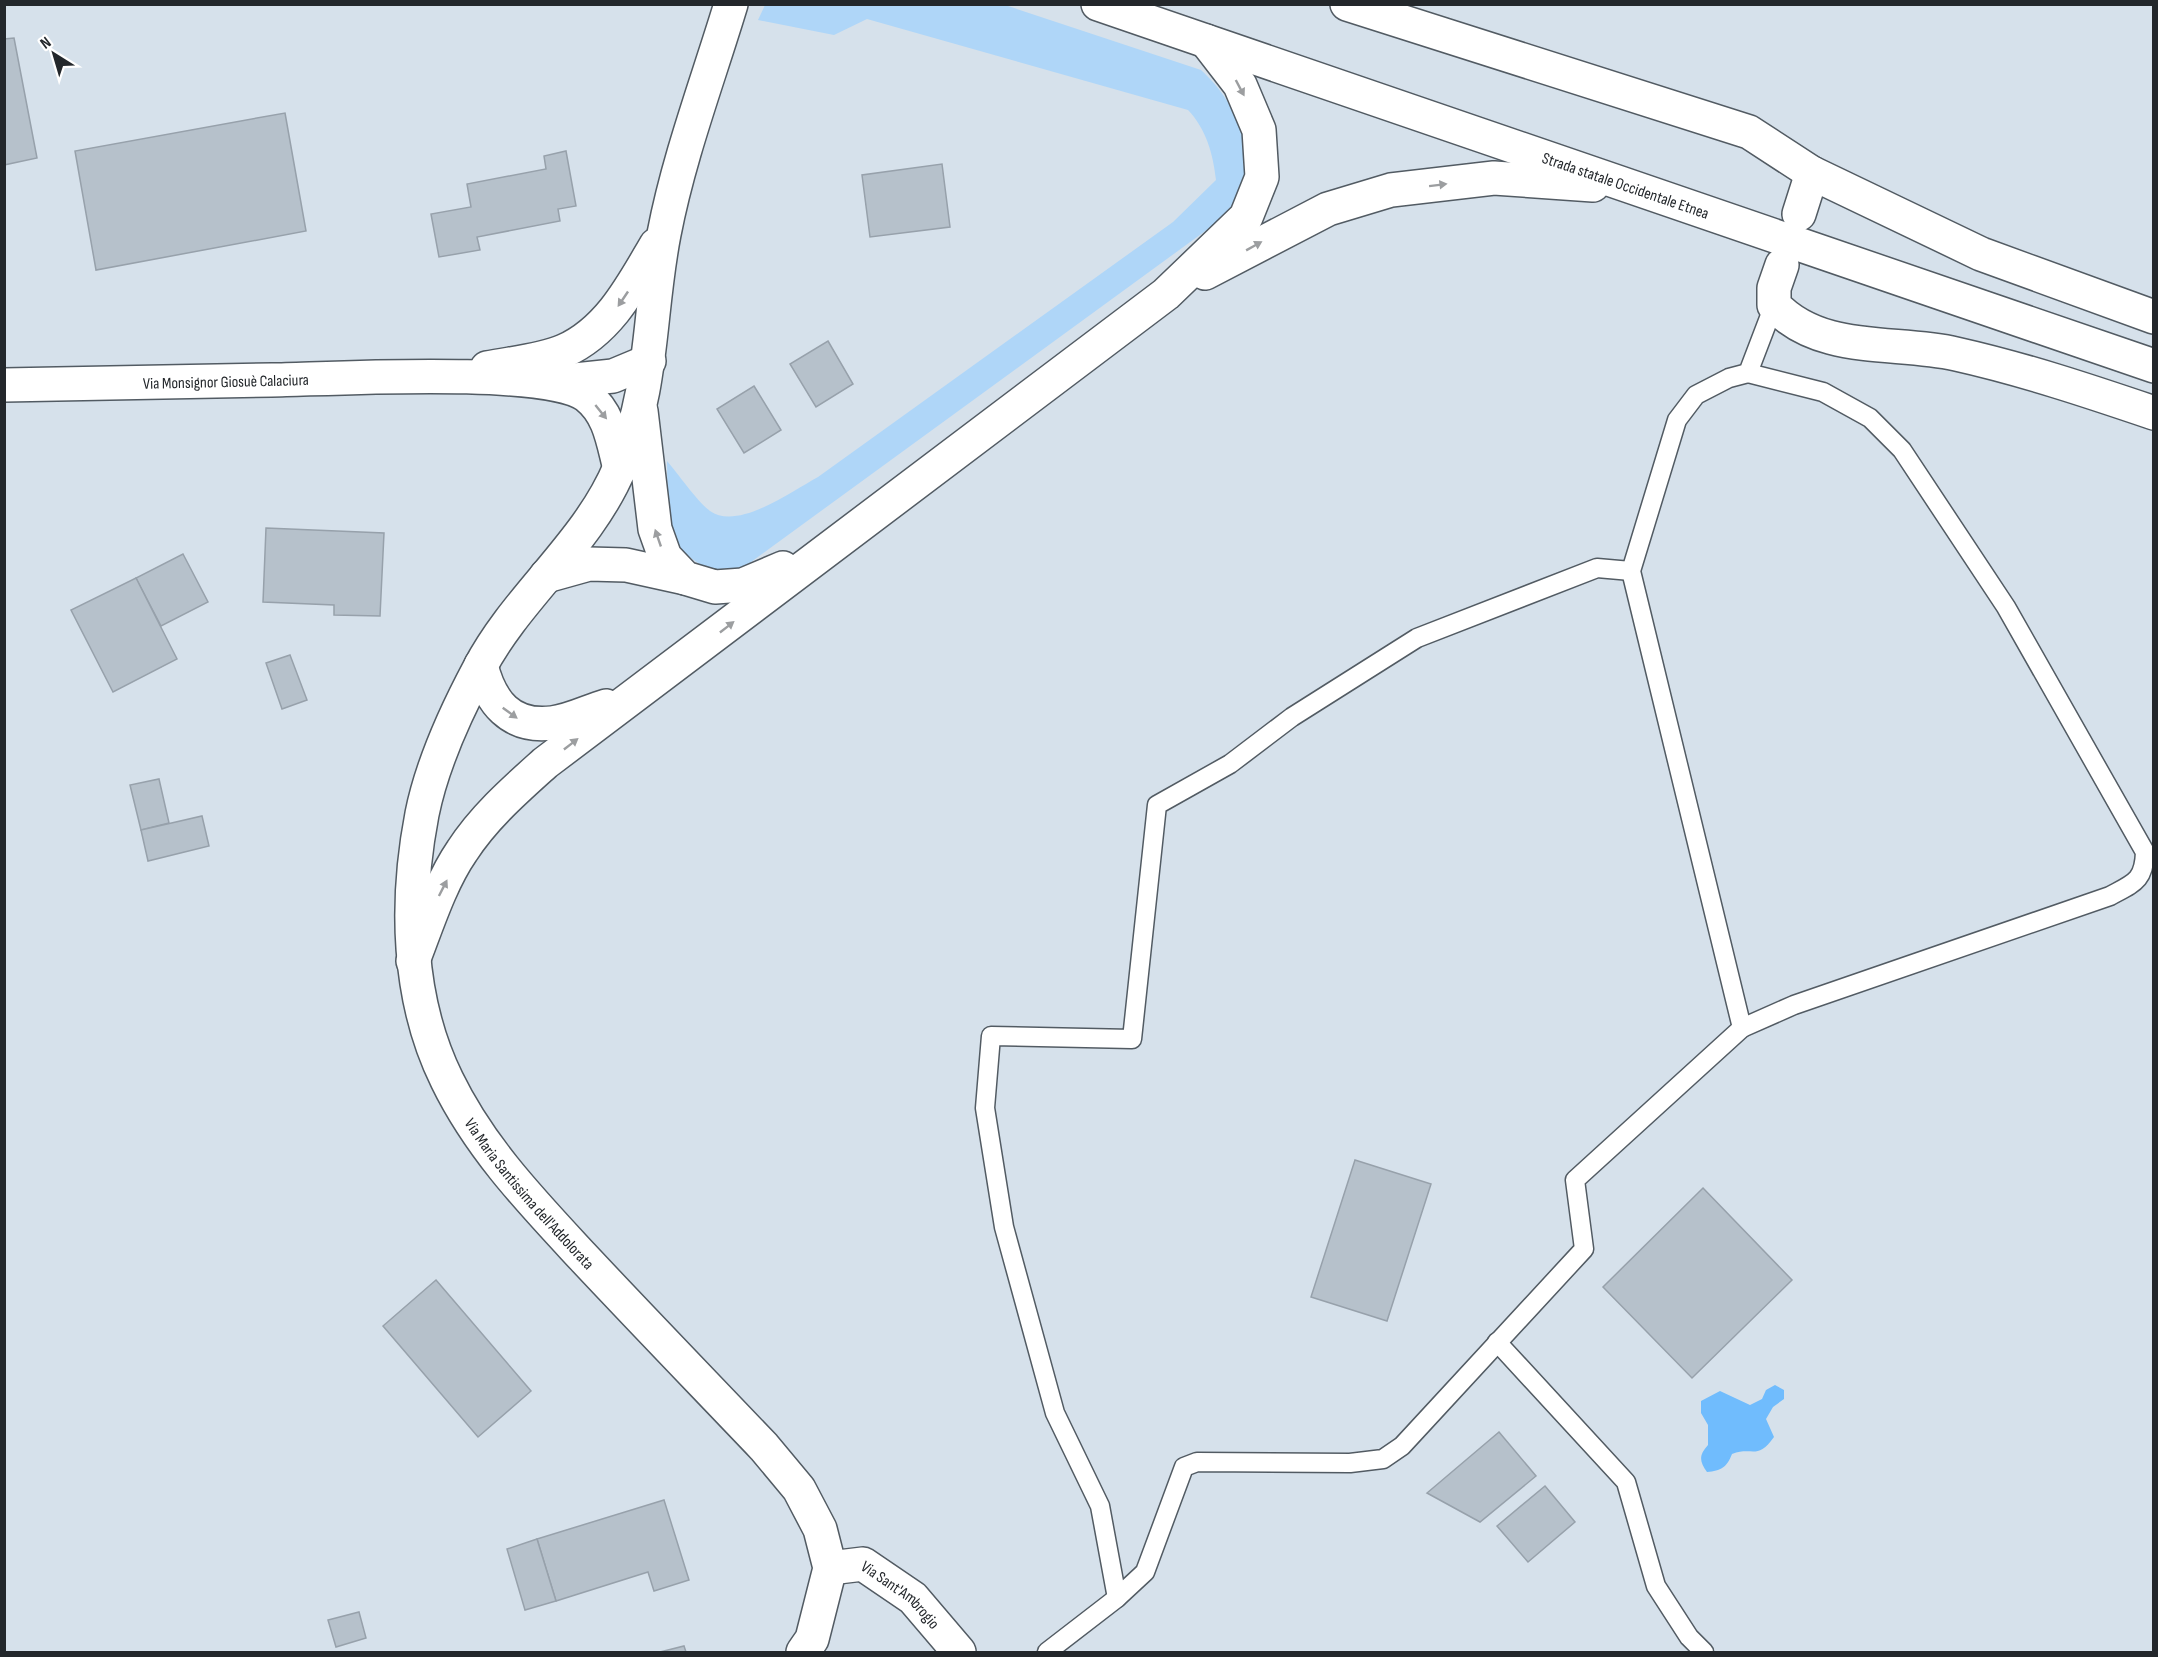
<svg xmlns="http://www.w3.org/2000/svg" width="2158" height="1657" viewBox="0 0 2158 1657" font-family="'Sofia Sans Condensed',sans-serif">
<rect width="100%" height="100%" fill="#d6e1eb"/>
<path fill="#afd6f8" d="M765,5H1005L1201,70C1233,99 1263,153 1239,195C1234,205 1225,213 1219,221L740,570H708L681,551L668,534L667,461C679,475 696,500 710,511C738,531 792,491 818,477L1173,222L1216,180C1213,153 1206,129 1188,110L867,19L834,35L758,20Z"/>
<path fill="#70bcfd" d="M1775,1385L1784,1390V1399L1773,1407L1766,1419L1774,1437C1757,1461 1753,1446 1732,1454C1727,1467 1721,1471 1707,1472C1699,1461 1699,1455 1708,1445V1425L1701,1413V1401L1720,1391L1750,1405L1762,1399L1766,1390Z"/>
<g fill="#b6c1cb" stroke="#97a1ab" stroke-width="1.5">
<path d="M14,38L37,158L4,165V39Z"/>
<path d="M285,113L306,231L96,270L75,151Z"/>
<path d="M566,151L576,206L558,209L560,221L477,237L480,250L439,257L431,214L471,207L467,184L546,169L544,156Z"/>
<path d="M942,164L950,227L870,237L862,175Z"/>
<path d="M828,341L853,384L816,407L790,364Z"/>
<path d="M754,386L781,430L744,453L717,409Z"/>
<path d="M266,528L384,533L380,616L334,615V605L263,602Z"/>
<path d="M183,554L208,602L161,626L136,578Z"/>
<path d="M136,578L177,659L113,692L71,610Z"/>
<path d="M290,655L307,700L282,709L266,663Z"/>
<path d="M159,779L169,823L141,830L130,785Z"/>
<path d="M202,816L209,846L148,861L141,830Z"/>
<path d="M1355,1160L1431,1184L1387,1321L1311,1297Z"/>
<path d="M1703,1188L1792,1280L1692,1378L1603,1287Z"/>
<path d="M436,1280L531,1391L478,1437L383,1326Z"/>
<path d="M1499,1432L1536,1476L1480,1522L1427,1493Z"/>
<path d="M1545,1486L1575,1522L1528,1562L1497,1526Z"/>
<path d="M664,1500L689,1580L654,1591L648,1572L556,1601L537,1539Z"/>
<path d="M537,1539L556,1601L525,1610L507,1549Z"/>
<path d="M359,1612L366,1638L336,1647L328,1620Z"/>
<path d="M684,1646L686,1652H660Z"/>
</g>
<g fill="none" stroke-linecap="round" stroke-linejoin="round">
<g stroke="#525b63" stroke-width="21">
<g id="lane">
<path d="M1742,1028L1794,1005L2110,896C2134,883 2144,881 2145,852L2006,607L1902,450L1870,418L1823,392L1748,373"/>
<path d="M1497,1342L1626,1482L1656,1586L1689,1637L1704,1652"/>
<path d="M1117,1598L1100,1506L1055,1413L1004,1227L985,1108L991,1036L1132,1039L1157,805L1230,764L1292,717L1417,638L1597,568L1631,571"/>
<path d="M1047,1652L1117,1598L1145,1572L1184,1467L1197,1462L1350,1463L1383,1459L1402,1446L1584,1249L1575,1180L1742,1028L1631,571L1677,420L1696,395L1729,378L1748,373L1774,305"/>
</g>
</g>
<g stroke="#525b63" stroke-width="36">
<g id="street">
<path d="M1347,4L1749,132L1812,173L1981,254L2154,317"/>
<path d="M1799,214L1812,173"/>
<path d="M1782,265L1774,288V305C1821,355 1895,340 1956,354C2023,369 2089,391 2154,413"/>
<path id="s1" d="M830,1568L863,1564L913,1598L959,1652"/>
</g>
</g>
<g stroke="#525b63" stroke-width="36">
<g id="secondary">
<path id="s2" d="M731,4C708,80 679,156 664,234C648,316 654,388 620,467C588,544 517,596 479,669C455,714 432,764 422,814C405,902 407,999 447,1080C480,1148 531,1201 582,1256C642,1320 703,1383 764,1447L799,1489L820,1529L830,1568L812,1639L803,1652"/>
<path d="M487,368C512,363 541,361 564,351C609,331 632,286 656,245"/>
<path d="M556,382L613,376L649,361"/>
<path id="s3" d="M4,385C94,384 183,382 272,380C332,379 546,366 587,396C610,414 613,442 620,469"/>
</g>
</g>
<g stroke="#525b63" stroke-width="36">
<g id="primary">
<path id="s4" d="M1098,4L2154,366"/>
<path d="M1205,273L1328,209L1391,190L1494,178L1593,185"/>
<path d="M641,411L655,529L665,557L685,578L715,587L743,585L783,568"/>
<path d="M546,576L589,564L626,565L685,578"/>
<path d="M481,665C490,702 510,728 552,723C570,721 589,711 606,706"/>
<path d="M413,961C427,925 440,883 462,851C484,817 515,790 545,763L1166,294L1246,217L1262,177L1259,130L1240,85L1206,41"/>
</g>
</g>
<use href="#lane" stroke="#fff" stroke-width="18"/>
<use href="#street" stroke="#fff" stroke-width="33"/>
<use href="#secondary" stroke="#fff" stroke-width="33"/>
<use href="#primary" stroke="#fff" stroke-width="33"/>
</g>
<defs><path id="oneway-solid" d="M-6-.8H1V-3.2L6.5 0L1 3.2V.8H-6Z" transform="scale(1.5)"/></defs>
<g fill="#9c9ea0">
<use href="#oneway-solid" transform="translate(1240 88) rotate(62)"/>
<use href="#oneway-solid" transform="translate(1438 185) rotate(-7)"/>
<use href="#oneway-solid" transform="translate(1254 246) rotate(-29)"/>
<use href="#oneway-solid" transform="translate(623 299) rotate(124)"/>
<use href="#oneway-solid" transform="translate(601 412) rotate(51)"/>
<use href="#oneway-solid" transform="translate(658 538) rotate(-109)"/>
<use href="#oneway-solid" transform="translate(727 627) rotate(-38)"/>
<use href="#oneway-solid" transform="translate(510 713) rotate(36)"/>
<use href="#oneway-solid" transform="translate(571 744) rotate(-38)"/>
<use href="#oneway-solid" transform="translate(443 888) rotate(-63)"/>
</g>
<g text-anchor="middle" stroke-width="4.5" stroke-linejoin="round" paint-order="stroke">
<g font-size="16" fill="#23272b" stroke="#fff">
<text dy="6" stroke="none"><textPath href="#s4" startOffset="558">Strada statale Occidentale Etnea</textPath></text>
<text dy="6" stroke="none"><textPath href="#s3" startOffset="222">Via Monsignor Giosuè Calaciura</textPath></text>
<text dy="6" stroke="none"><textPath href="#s2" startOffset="1294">Via Maria Santissima dell'Addolorata</textPath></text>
<text dy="6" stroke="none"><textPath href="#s1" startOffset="82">Via Sant'Ambrogio</textPath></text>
</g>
</g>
<rect width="2158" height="1657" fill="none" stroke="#23272b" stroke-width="12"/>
<g transform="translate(54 54) rotate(323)" stroke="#ffffff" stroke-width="4.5" paint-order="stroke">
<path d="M0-4.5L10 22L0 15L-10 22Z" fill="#23272b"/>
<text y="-9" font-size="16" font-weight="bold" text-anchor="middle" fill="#23272b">N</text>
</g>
</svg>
